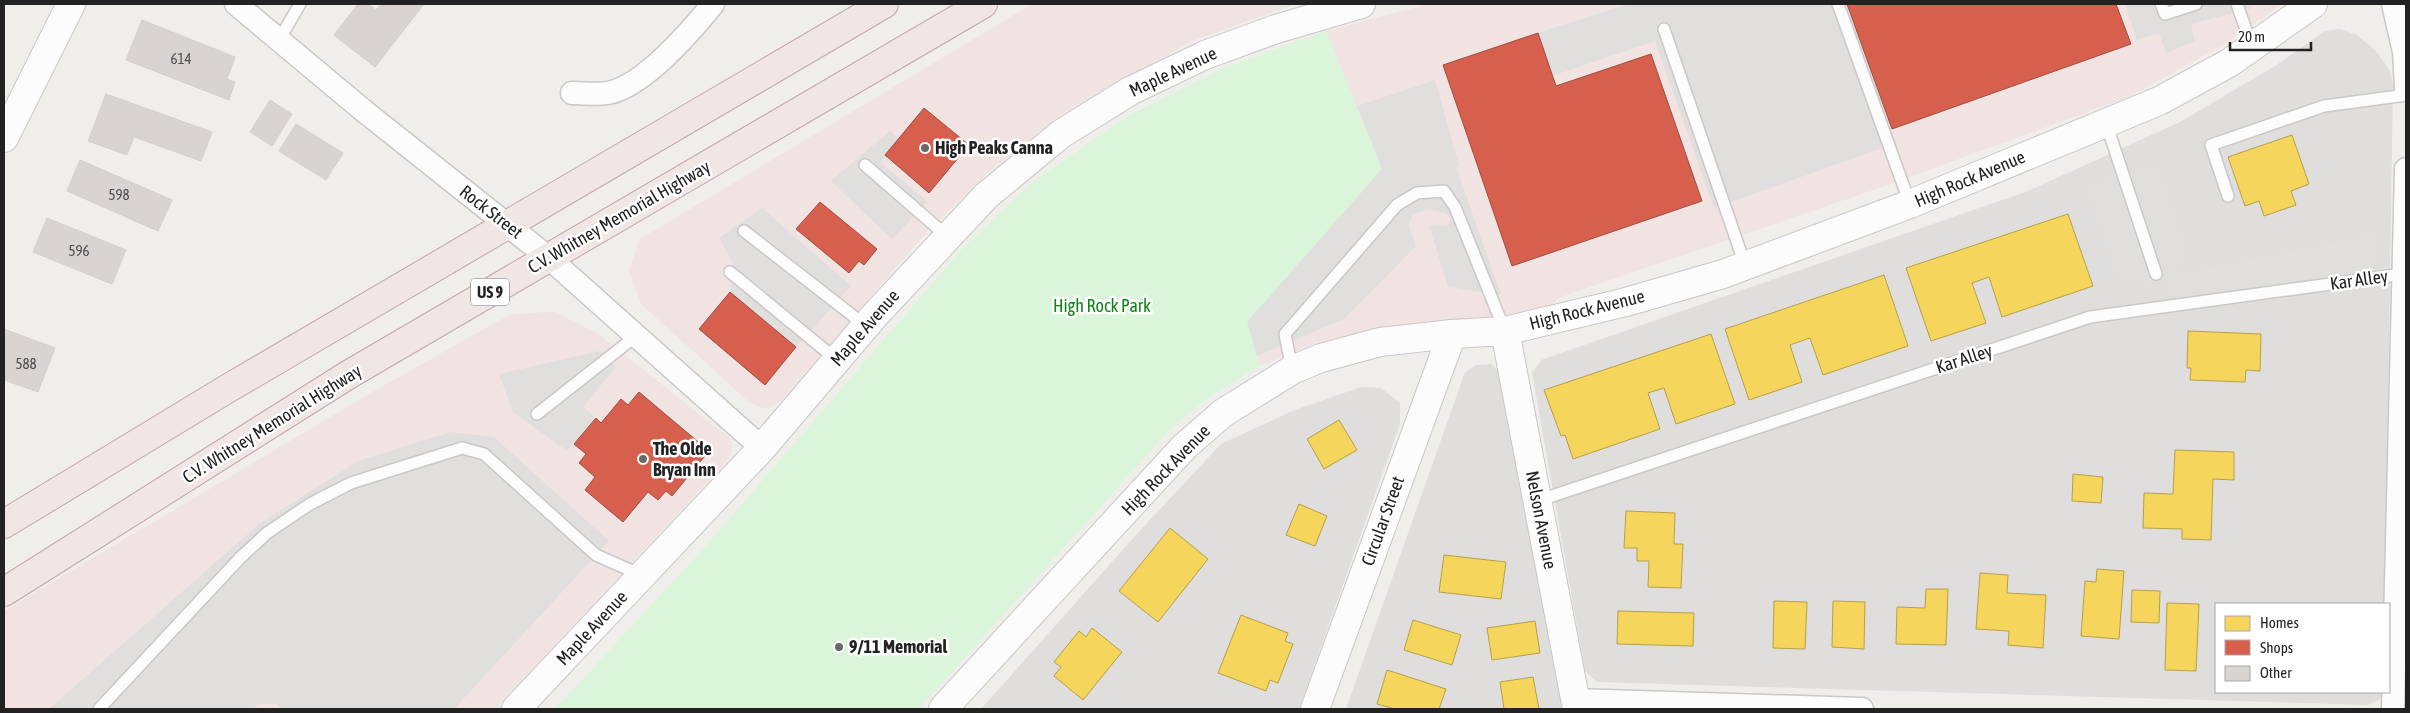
<svg xmlns="http://www.w3.org/2000/svg" width="2410" height="713" viewBox="0 0 2410 713" font-family="'Asap Condensed',sans-serif">
<rect width="100%" height="100%" fill="#f0eeeb"/>
<g fill="#dfdedc">
<path d="M2340,29L2357,35L2376,51L2389,69L2393,83L2385,604H2216V692H2383L2379,700L2368,705L1597,682L1585,671L1532,373L1541,360L2028,191L2180,122L2275,66L2325,31Z"/>
<path d="M1491,364L1501,373L1564,709H1346L1465,372L1476,365Z"/>
<path d="M1361,387L1381,388L1400,403V424L1299,709H981L1135,536L1221,444L1295,410Z"/>
</g>
<g fill="#f1e3e1">
<path d="M1032,4H1296L1192,41L1064,113L988,173L924,235L780,402L766,409L750,403L641,304L629,270L640,239Z"/>
<path d="M1429,4H2282L2223,45L2129,97L1882,187L1558,298L1551,307L1534,313L1401,324L1317,343L1260,366L1247,322L1382,169L1326,31Z"/>
<path d="M555,312L597,333L728,437L733,448L727,461L495,709H4V611L374,391L511,314Z"/>
</g>
<path fill="#daf5da" d="M1326,31L1382,169L1247,322L1260,366L1213,394L1171,428L919,709H555L706,546L963,248L1034,181L1128,116L1224,68Z"/>
<g fill="#e0dfde">
<path d="M1628,4H1847L1896,143L1714,208L1655,41L1552,76L1538,33Z"/>
<path d="M2125,4H2251L2252,8L2191,24L2195,41L2166,53L2159,33L2137,40Z"/>
<path d="M1435,80L1459,166L1456,167L1501,295L1448,287L1429,225L1447,226L1451,219L1446,213L1428,209L1412,215L1409,226L1416,246L1344,319L1257,356L1247,322L1382,169L1357,106Z"/>
<path d="M890,131L899,139L880,162L928,202L892,239L831,181Z"/>
<path d="M2156,165L2188,261L2169,267L2172,276L2143,285L2140,277L2122,283L2088,187Z"/>
<path d="M762,208L851,286L796,347L730,292L733,263L719,238Z"/>
<path d="M2373,235L2374,271L2168,296L2175,275Z"/>
<path d="M599,351L616,367L583,407L596,418L567,451L513,412L499,374Z"/>
<path d="M451,432L494,437L609,541L454,709H282L277,704H258L253,709H49L259,524L358,461Z"/>
</g>
<g fill="#f6d55c" stroke="#b69f4b">
<path d="M2292,135L2309,184L2291,191L2296,205L2264,216L2259,201L2245,206L2228,157Z"/>
<path d="M2068,214L2093,286L2002,317L1989,277L1972,283L1986,323L1931,341L1906,268Z"/>
<path d="M1884,275L1908,346L1823,375L1810,338L1790,345L1802,382L1749,400L1725,329Z"/>
<path d="M2188,331L2261,334L2260,371L2246,370L2245,382L2190,380L2191,368H2187Z"/>
<path d="M1711,334L1735,404L1676,424L1664,388L1648,393L1660,429L1573,459L1565,435L1561,436L1544,390Z"/>
<path d="M1339,420L1357,450L1324,469L1307,439Z"/>
<path d="M2175,450L2234,452V480L2213,479L2211,540L2182,539V529L2143,528L2144,493L2173,494Z"/>
<path d="M2073,474L2103,477L2101,503L2072,501Z"/>
<path d="M1299,504L1327,516L1315,546L1286,535Z"/>
<path d="M1626,511L1675,513L1674,544H1683L1681,588L1648,587L1649,561H1637V548H1624Z"/>
<path d="M1170,528L1208,559L1158,622L1119,591Z"/>
<path d="M1444,555L1506,562L1501,599L1439,592Z"/>
<path d="M2097,569L2124,571L2119,639L2081,636L2085,581L2096,582Z"/>
<path d="M1980,573L2008,575L2007,593L2046,595L2043,648L2008,645L2009,631L1976,629Z"/>
<path d="M1926,589H1948L1946,645L1896,644L1897,607L1925,608Z"/>
<path d="M2132,590L2160,591L2159,623L2131,622Z"/>
<path d="M1774,601L1807,602L1805,649L1773,648Z"/>
<path d="M1833,601L1865,602L1864,649L1832,647Z"/>
<path d="M2167,603L2199,604L2196,671L2165,670Z"/>
<path d="M1618,611L1694,613L1693,646L1617,644Z"/>
<path d="M1241,615L1288,633L1285,641L1293,644L1278,683L1270,680L1266,691L1218,673Z"/>
<path d="M1413,620L1461,635L1452,665L1404,650Z"/>
<path d="M1535,621L1540,653L1492,660L1487,628Z"/>
<path d="M1092,628L1122,652L1083,700L1054,676L1061,667L1054,662L1079,631L1086,637Z"/>
<path d="M1387,670L1446,689L1439,709H1395L1377,704Z"/>
<path d="M1533,677L1539,709H1504L1500,682Z"/>
</g>
<g fill="#d6604d" stroke="#a04d40">
<path d="M1847,4H2116L2131,44L1892,129Z"/>
<path d="M1538,33L1556,86L1651,54L1702,201L1512,266L1443,65Z"/>
<path d="M924,108L969,145L929,193L885,155Z"/>
<path d="M820,202L877,249L864,265L859,261L849,273L796,229Z"/>
<path d="M730,292L796,347L765,385L699,329Z"/>
<path d="M639,392L709,451L672,496L666,491L658,500L648,492L623,522L585,490L595,477L579,463L586,454L574,444L596,418L601,423L621,399L628,405Z"/>
</g>
<g fill="#d7d4d2" stroke="#d3d0cc">
<path d="M358,4H368L376,10L381,4H424L375,67L334,35Z"/>
<path d="M142,20L235,57L227,79L235,82L229,100L126,60Z"/>
<path d="M106,94L212,132L201,161L134,137L127,155L88,141Z"/>
<path d="M270,100L292,114L272,146L250,132Z"/>
<path d="M296,124L343,153L326,180L279,151Z"/>
<path d="M80,160L172,200L158,231L67,191Z"/>
<path d="M47,218L126,250L112,284L33,252Z"/>
<path d="M4,329L55,348L38,392L4,380Z"/>
</g>
<g fill="none" stroke-linecap="round" stroke-linejoin="round">
<g stroke="#c9c8c7" stroke-width="14">
<g id="service">
<path d="M1838,4L1910,204"/>
<path d="M2161,4L2165,14L2196,4"/>
<path d="M2237,4L2252,47"/>
<path d="M1664,29L1745,265"/>
<path d="M279,40L300,4"/>
<path d="M2106,123L2156,274"/>
<path d="M865,165L948,237"/>
<path d="M2228,196L2211,145L2324,106L2406,95"/>
<path d="M744,231L866,326"/>
<path d="M730,272L837,360"/>
<path d="M1292,370L1285,334L1397,205L1417,193L1444,191L1455,207L1505,331"/>
<path d="M537,414L636,336"/>
<path d="M1537,501L2090,317L2403,274"/>
<path d="M99,709L240,558L267,533L310,504L351,483L462,448L484,454L596,555L641,575"/>
</g>
</g>
<g stroke="#c9c8c7" stroke-width="25">
<g id="minor">
<path d="M236,4L364,111L549,258L762,448"/>
<path d="M2393,4L2404,52L2406,88"/>
<path d="M572,93C583,93 596,95 607,93C642,88 691,31 713,4"/>
<path d="M1575,700L1862,709"/>
<path d="M2393,709L2406,169"/>
</g>
</g>
<g stroke="#c9c8c7" stroke-width="30">
<g id="tertiary">
<path d="M4,138L71,4"/>
<path d="M1505,331L1577,709"/>
<path d="M516,709L762,448L875,315L986,196L1061,134L1130,91L1205,55L1276,29L1361,4"/>
<path d="M943,709L1185,446L1223,413L1292,370L1321,358L1380,342L1452,334L1505,331L1626,302L1723,274L1910,204L2159,101L2229,63L2313,4"/>
<path d="M1315,709L1452,334"/>
</g>
</g>
<g stroke="#c5a2ac" stroke-width="30">
<g id="trunk">
<path d="M4,524L227,389L884,4"/>
<path d="M4,592L348,375L983,4"/>
</g>
</g>
<use href="#service" stroke="#fdfcfc" stroke-width="11"/>
<use href="#minor" stroke="#fdfcfc" stroke-width="22"/>
<use href="#tertiary" stroke="#fdfcfc" stroke-width="28"/>
<use href="#trunk" stroke="#f0e6e4" stroke-width="28"/>
</g>
<g fill="#6a6968" stroke="#fff" stroke-width="2">
<circle cx="925" cy="148" r="5"/>
<circle cx="643" cy="459" r="5"/>
<circle cx="839" cy="647" r="5"/>
</g>
<g text-anchor="middle" stroke-width="5" stroke-linejoin="round" paint-order="stroke">
<g font-size="15" fill="#4f4e4e">
<text x="181" y="64">614</text>
<text x="119" y="200">598</text>
<text x="79" y="256">596</text>
<text x="26" y="369">588</text>
</g>
<rect fill="#fff" stroke="#646464" stroke-width="1" x="471" y="278.5" width="38" height="27" rx="4"/>
<g font-size="16" font-weight="bold" fill="#222">
<text x="490" y="298">US 9</text>
</g>
<g font-size="18" fill="#222" stroke="#fff">
<text transform="translate(1173 72) rotate(-25)" y="6">Maple Avenue</text>
<text transform="translate(1970 179) rotate(-23)" y="6">High Rock Avenue</text>
<text transform="translate(491 212) rotate(38)" y="6">Rock Street</text>
<text transform="translate(619 217) rotate(-30)" y="6">C.V. Whitney Memorial Highway</text>
<text transform="translate(2359 280) rotate(-8)" y="6">Kar Alley</text>
<text transform="translate(1587 310) rotate(-14)" y="6">High Rock Avenue</text>
<text transform="translate(865 328) rotate(-49)" y="6">Maple Avenue</text>
<text transform="translate(1964 359) rotate(-18)" y="6">Kar Alley</text>
<text transform="translate(272 424) rotate(-32)" y="6">C.V. Whitney Memorial Highway</text>
<text transform="translate(1166 470) rotate(-46)" y="6">High Rock Avenue</text>
<text transform="translate(1541 520) rotate(79)" y="6">Nelson Avenue</text>
<text transform="translate(1383 521) rotate(-70)" y="6">Circular Street</text>
<text transform="translate(592 628) rotate(-47)" y="6">Maple Avenue</text>
</g>
<g font-size="18" font-weight="bold" fill="#222" stroke="#fff" text-anchor="start">
<text x="935" y="154">High Peaks Canna</text>
<text x="653" y="455">The Olde<tspan x="653" dy="21">Bryan Inn</tspan></text>
<text x="849" y="653">9/11 Memorial</text>
</g>
<g font-size="18" fill="#0c8416" stroke="#fff">
<text x="1102" y="312">High Rock Park</text>
</g>
</g>
<rect width="2410" height="713" fill="none" stroke="#222222" stroke-width="10"/>
<rect x="2215" y="603" width="175" height="90" fill="#ffffff" stroke="#a7a7a7"/>
<rect x="2225" y="616" width="25" height="15" fill="#f6d55c" stroke="#a7a7a7"/>
<text x="2260" y="628" font-size="15" fill="#222222">Homes</text>
<rect x="2225" y="640" width="25" height="15" fill="#d6604d" stroke="#a7a7a7"/>
<text x="2260" y="653" font-size="15" fill="#222222">Shops</text>
<rect x="2225" y="666" width="25" height="15" fill="#d7d4d2" stroke="#a7a7a7"/>
<text x="2260" y="678" font-size="15" fill="#222222">Other</text>
<path d="M2230 42v8h81v-8" fill="none" stroke="#222222" stroke-width="2.5"/>
<text x="2238" y="42" font-size="15" fill="#222222" stroke="#ffffff" stroke-width="4" paint-order="stroke">20 m</text>
</svg>
